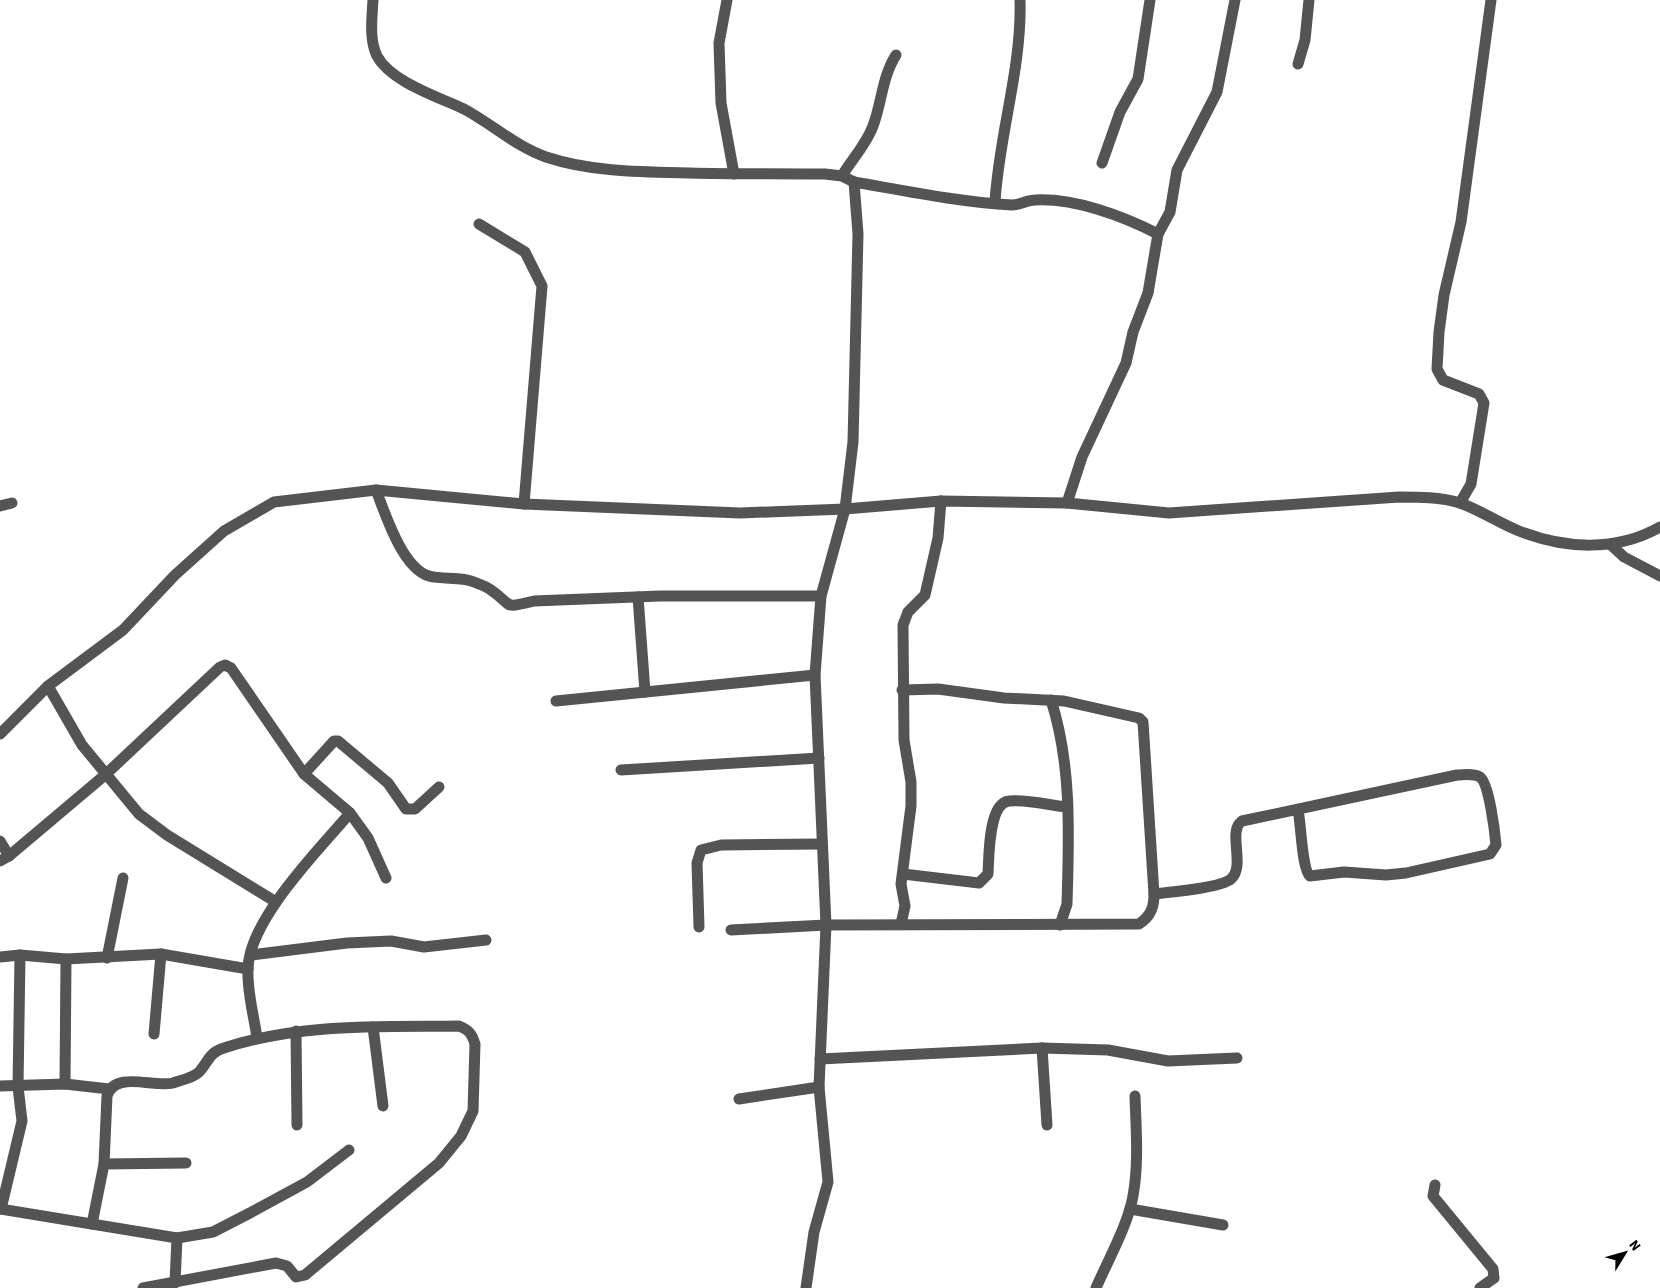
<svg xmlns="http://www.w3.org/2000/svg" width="1660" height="1288" viewBox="0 0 1660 1288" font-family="'Source Sans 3',sans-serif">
<rect width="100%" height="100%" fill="#fff"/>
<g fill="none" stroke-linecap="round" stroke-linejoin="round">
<g stroke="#545454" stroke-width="11">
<path d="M373,0C372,18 369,40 377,56C391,82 439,97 464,109C492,124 515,146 546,157C591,172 641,172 689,173C734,174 780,174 825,174L842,176L854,182L858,234L853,442L845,509L821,596L815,675L826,925L819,1087L828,1182L814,1232L806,1288"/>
<path d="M727,0L719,43L721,103L734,174"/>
<path d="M1298,64L1305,40L1309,0"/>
<path d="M1102,163L1120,112L1138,79L1150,0"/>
<path d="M842,176C852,159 866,145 873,126C882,102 882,77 896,55"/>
<path d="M854,182C906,191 959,202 1012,205C1020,205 1027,200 1035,200C1075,198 1123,216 1158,234"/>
<path d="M995,202C999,134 1022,68 1020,0"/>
<path d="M479,224L525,252L542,286L524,504"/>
<path d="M376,490C385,513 402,568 429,576C443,580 461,576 474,582C479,584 486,586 491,590C514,606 502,609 534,601L660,596H821"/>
<path d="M1067,503L1082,457L1126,363L1133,332L1148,293L1158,234L1170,212L1177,170L1217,92L1235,0"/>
<path d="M1460,503L1471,484L1484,403L1479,394L1443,380L1437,369L1439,332L1444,295L1461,222L1491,0"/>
<path d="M0,506L12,503"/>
<path d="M1610,544L1624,557L1660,576"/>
<path d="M638,597L645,692"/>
<path d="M48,686L82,745L139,814L167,835L276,902"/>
<path d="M1051,700C1072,765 1069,836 1067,904L1060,925"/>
<path d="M556,701L815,675"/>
<path d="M0,734L48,686L123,630L175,575L224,531L274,502L376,490L524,504L740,513L845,509L941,501L1067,503L1169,513L1399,497C1419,497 1440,497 1460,503C1480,510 1499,523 1519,531C1565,549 1616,552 1660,527"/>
<path d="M621,770L819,758"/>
<path d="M304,774L334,741H338L388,783L406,809H415L439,787"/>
<path d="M0,841L9,856"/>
<path d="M0,861L9,856L105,775L220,667L225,665L231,668L304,774L350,813L368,838L386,878"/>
<path d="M903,874L979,883L988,874C989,858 988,803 1009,801C1026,799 1048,805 1066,807"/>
<path d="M1154,894C1169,892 1221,888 1231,879C1246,866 1227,831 1242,821L1457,775C1464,775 1473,773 1480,777C1489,783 1495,833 1496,845L1490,854L1406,873L1386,875L1344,872L1310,876C1302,870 1301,823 1298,810"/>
<path d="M901,924L905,906L901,884L911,806V782L904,740L903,625L908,612L925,595L938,538L941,501"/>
<path d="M699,927L697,863L701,850L721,845L822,844"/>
<path d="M731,930L826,925L1139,924C1151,916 1154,907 1154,894L1143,722L1139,718L1064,701L1004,698L938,689L902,690"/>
<path d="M251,955L347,943L391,941L424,947L486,940"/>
<path d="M0,957L20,955L66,959L161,954L248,969"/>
<path d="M107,958L123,878"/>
<path d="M373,1027L383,1106"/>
<path d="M296,1031L297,1125"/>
<path d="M154,1034L161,954"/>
<path d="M257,1038C254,1016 247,992 248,970C248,920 319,850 350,813"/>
<path d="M1042,1048L1047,1125"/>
<path d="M820,1059L1042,1048L1108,1050L1168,1061L1237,1058"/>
<path d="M65,1084L66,959"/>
<path d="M0,1086L65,1084L109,1089"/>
<path d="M739,1099L819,1087"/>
<path d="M104,1164L186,1163"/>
<path d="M1435,1185L1433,1196L1493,1269L1494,1278L1480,1288"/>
<path d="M0,1209L177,1238L213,1232L248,1214L307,1182L349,1150"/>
<path d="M1,1209L22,1121L18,1087L20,955"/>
<path d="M1130,1209L1223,1225"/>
<path d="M92,1224L104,1164L107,1096C115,1070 154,1088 173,1083C181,1080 194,1078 200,1071C209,1060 210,1052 224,1048C300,1023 380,1027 459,1026C469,1030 472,1034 475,1044L473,1111L461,1136L439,1163L305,1275L296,1277L287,1266L276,1263L143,1288"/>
<path d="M175,1283L177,1238"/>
<path d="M1096,1288C1108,1260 1128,1225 1133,1196C1139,1163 1136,1129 1135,1096"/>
</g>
</g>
<g transform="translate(1625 1253) rotate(53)" stroke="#ffffff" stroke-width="4" paint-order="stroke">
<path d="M0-4L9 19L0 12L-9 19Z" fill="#000000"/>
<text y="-8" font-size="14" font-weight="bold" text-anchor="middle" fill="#000000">N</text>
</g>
</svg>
